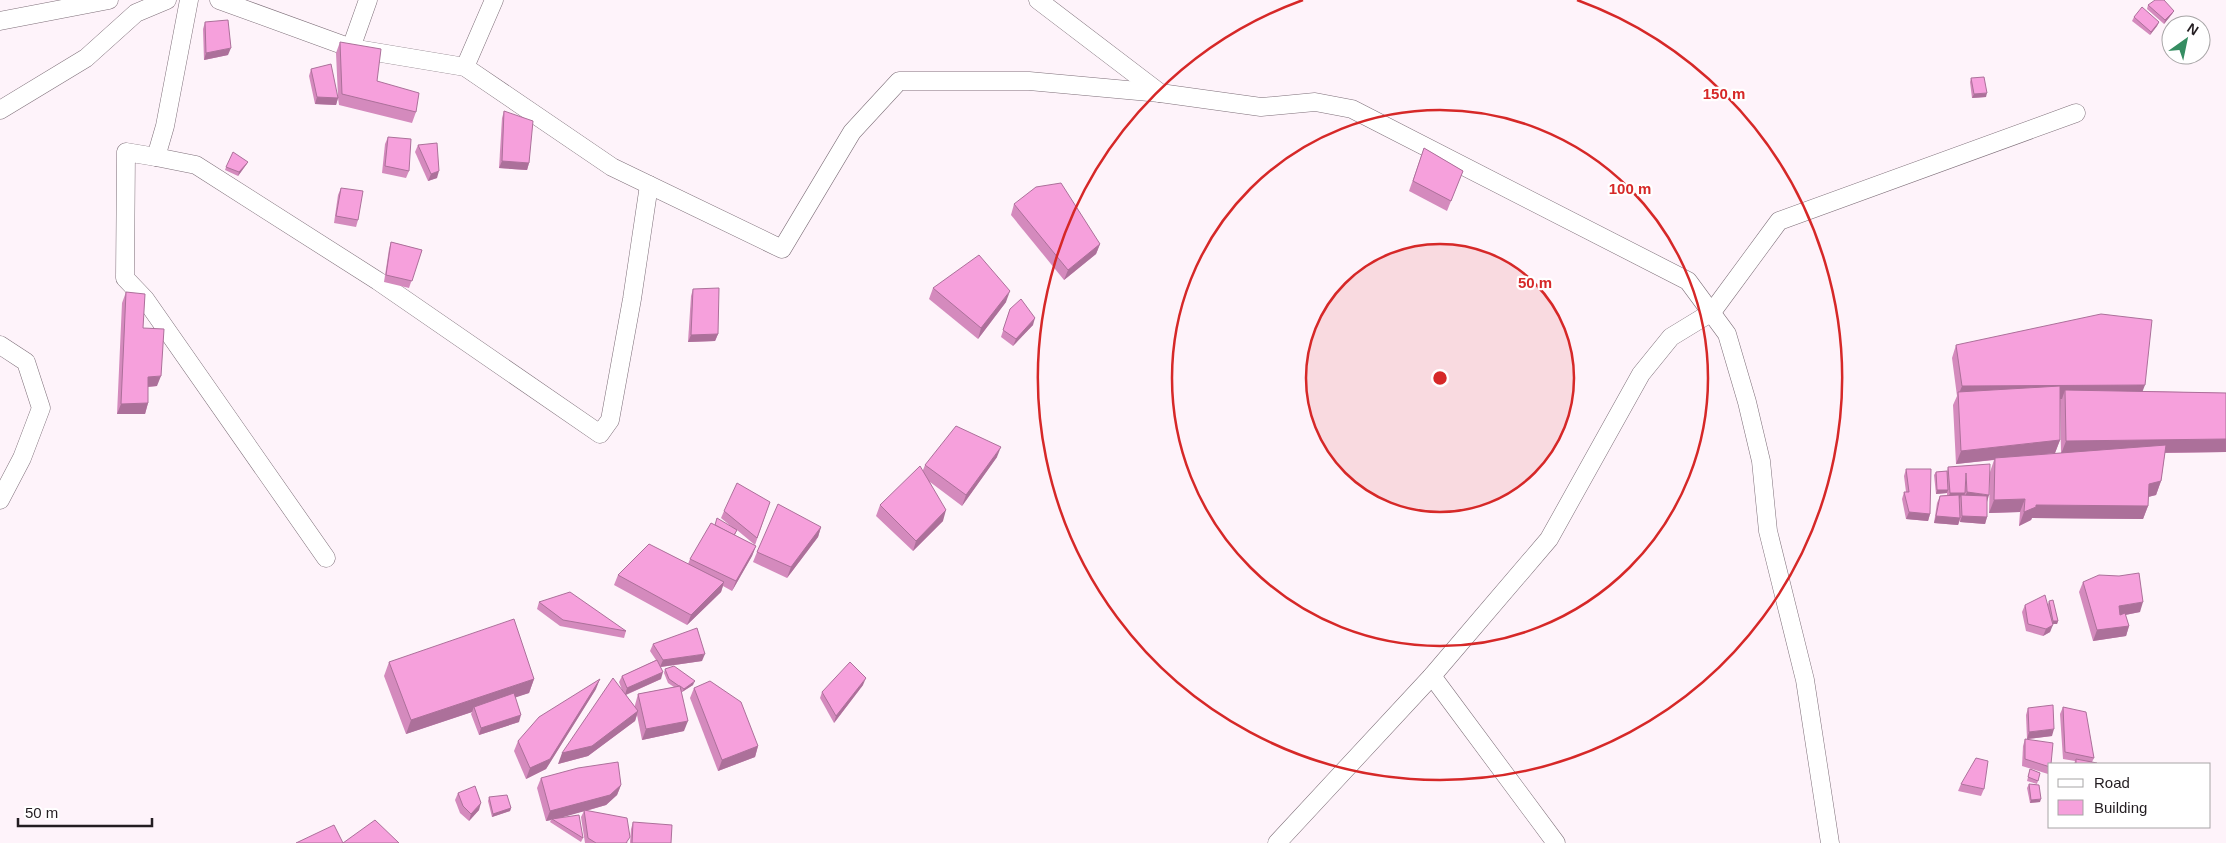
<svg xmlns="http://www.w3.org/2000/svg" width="2226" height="843" viewBox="0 0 2226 843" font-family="Helvetica,sans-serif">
<rect width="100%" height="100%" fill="#fef3fa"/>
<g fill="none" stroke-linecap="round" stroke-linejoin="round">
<g stroke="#7e6f79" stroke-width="19">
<g id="minor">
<path d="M189,0L165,126L156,157L126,152L125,278L145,299L326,558"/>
<path d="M219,0L351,48L465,67L612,167L782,249L852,132L899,81H1029L1160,93"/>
<path d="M1038,0L1160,93L1261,107L1315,102L1352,109L1688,281L1727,334L1747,402L1761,461L1768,531L1805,680L1830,843"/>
<path d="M0,21L109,0"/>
<path d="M351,48L368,0"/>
<path d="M465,67L494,0"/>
<path d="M0,110L86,58L136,13L167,0"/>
<path d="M156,157L196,165L378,281L600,434L610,420L632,299L649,185"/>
<path d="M0,345L26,362L41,408L22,458L0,500"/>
<path d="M1432,676L1556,843"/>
<path d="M1277,843L1432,676L1549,539L1641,374L1671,337L1712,312L1779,221L2076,113"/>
</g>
</g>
<use href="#minor" stroke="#fff" stroke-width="18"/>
</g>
<g fill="#d48abd" fill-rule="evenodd">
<path d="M2148,5L2174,11L2172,14L2164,24L2147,9Z"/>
<path d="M2134,17L2159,22L2157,26L2150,35L2132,21Z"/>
<path d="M205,22L228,55L204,60L203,29Z"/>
<path d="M340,42L377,81L416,112L412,123L339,105L338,98L336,105L315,104L309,76L311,69L338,97L336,53Z"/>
<path d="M1971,78L1986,97L1972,98L1970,82Z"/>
<path d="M504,111L529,163L527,170L499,168L502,118Z"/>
<path d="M388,137L409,171L406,178L382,173L385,144Z"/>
<path d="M418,145L437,178L428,181L415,152Z"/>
<path d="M1424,148L1463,171L1447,211L1409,191Z"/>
<path d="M248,162L246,165L238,176L225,170L226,167Z"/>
<path d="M341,188L358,220L356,227L334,223L338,195Z"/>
<path d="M1014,204L1100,244L1096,254L1064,280L1011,215Z"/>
<path d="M391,242L422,250L409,288L384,282L389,249Z"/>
<path d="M933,288L1006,302L978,339L929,299Z"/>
<path d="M693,289L718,334L715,341L688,342L691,296Z"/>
<path d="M126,292L143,328L157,386L148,387V403L145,414H117L122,303Z"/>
<path d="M1010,309L1033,325L1013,346L1001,337Z"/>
<path d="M1956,345L2142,391L2226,393V452L2165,453L2161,481L2156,495L2148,497V506L2143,519L2032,518L2031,520L2019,526L2020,512L1989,513L1990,472L1994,460L1956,464L1953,405L1957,396L1952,358ZM2060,403L2061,453L2036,455L2055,453L2060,440Z"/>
<path d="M997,457L962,506L930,482L943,521L913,551L876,516L880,505L923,470L925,465Z"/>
<path d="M1948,467L1987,501V517L1985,524L1960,522V520L1958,525L1934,523L1937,503L1940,496L1947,495V493L1936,494L1934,475L1936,472L1947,471Z"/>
<path d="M1906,469L1930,514L1928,521L1906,519L1902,499L1904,492H1906L1904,476Z"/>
<path d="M770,502L755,545L737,530L735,535L756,546L752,556L732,591L723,586L721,592L687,625L614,585L618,575L688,564L690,559L715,525L733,528L721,518L724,511Z"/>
<path d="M821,527L818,537L787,578L753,562L757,552Z"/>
<path d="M2083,582L2140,612L2125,615L2129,626L2126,636L2093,641L2079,592Z"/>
<path d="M2049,601L2058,621L2057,624H2052L2050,632L2043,636L2026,631L2022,612L2025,605L2048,604Z"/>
<path d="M539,602L626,631L624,638L560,626L537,609Z"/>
<path d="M653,644L702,661L661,667V679L626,695L635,707V705L638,694L674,687L668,683L664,673L665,669L693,685L682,692H681L684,731L642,740L637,715L635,721L588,756L558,764L622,690L619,682L622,676L656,660L650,651Z"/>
<path d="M389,662L534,679L529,693L515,697L519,722L479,735L471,714L472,712L406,734L384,676Z"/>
<path d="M863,685L834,723L820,698L822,692Z"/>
<path d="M694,688L758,746L755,757L718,771L690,698Z"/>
<path d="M596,689L546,769L526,779L514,751L518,741Z"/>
<path d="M2063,707L2094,758L2092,762L2097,764H2074L2075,761L2063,759L2060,714Z"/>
<path d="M2028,708L2052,736L2027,739L2026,715Z"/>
<path d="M2025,739L2050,764V770L2048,774L2022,766L2023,746Z"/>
<path d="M2030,769L2040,773L2037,784L2027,781Z"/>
<path d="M541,778L621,785L617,795L606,805L586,811L628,843H585L581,817L584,811L561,817L583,838L581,842L550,822L551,820L546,821L537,788Z"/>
<path d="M1961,784L1984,789L1981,796L1958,791Z"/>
<path d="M2029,784L2040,802L2030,803L2027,788Z"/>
<path d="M458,793L479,810L469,821L460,813L455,800Z"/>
<path d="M489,797L511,808L510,811L492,817L488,801Z"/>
<path d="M633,822L671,843H630L631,829Z"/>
</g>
<g fill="#ac709a">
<path d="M2174,11L2172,14L2164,24L2165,20Z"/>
<path d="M2159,22L2157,26L2150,35L2151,32Z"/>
<path d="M231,48L228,55L204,60L206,53Z"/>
<path d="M1987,93L1986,97L1972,98L1974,94Z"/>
<path d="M317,97L338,98L336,105L315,104Z"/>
<path d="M502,161L529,163L527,170L499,168Z"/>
<path d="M248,162L246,165L238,176L239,172Z"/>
<path d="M439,171L437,178L428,181L431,174Z"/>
<path d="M1100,244L1096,254L1064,280L1068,270Z"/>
<path d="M1010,291L1006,302L978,339L981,328Z"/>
<path d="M1035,318L1033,325L1013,346L1016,339Z"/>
<path d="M718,334L715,341L688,342L691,335Z"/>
<path d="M161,376L157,386L145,387L148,377Z"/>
<path d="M2145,385L2140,398L2065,390L2062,399L1958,400V396L1962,386Z"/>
<path d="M148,403L145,414H117L121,404Z"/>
<path d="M2226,439V452L2061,454L2066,441Z"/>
<path d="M2060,440L2055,453L1956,464L1961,451Z"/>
<path d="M1001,447L997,457L962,506L966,495Z"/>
<path d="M2161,481L2156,495L2144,498L2149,484Z"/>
<path d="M1937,490H1948L1947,493L1936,494Z"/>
<path d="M1967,492L1989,495L1987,502L1964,499Z"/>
<path d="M1950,493H1965L1963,500L1961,495L1959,500H1947Z"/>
<path d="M2025,499L2020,512L1989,513L1994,500Z"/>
<path d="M2036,505L2148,506L2143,519L2032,518L2031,520L2019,526L2024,512Z"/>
<path d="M946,510L943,521L913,551L916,541Z"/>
<path d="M1909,512L1930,514L1928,521L1906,519Z"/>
<path d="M1936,516L1960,518L1958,525L1934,523Z"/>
<path d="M1962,516L1987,517L1985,524L1960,522Z"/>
<path d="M821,527L818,537L787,578L791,567Z"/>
<path d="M756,546L752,556L732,591L736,581Z"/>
<path d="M724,582L721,592L687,625L691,615Z"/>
<path d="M2143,602L2140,612L2115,617L2119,606Z"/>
<path d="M2053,621H2058L2057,624H2052Z"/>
<path d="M2053,625L2050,632L2043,636L2046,629Z"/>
<path d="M2129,626L2126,636L2093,641L2097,630Z"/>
<path d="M705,654L702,661L660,667L663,660Z"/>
<path d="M663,672L661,679L625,695L627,688Z"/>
<path d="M866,678L863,685L834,723L836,716Z"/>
<path d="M534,679L529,693L475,711L474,707L472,712L406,734L411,720Z"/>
<path d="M600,679L596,689L546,769L526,779L530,768Z"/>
<path d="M695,681L693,685L682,692L684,689Z"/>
<path d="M638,711L635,721L588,756L558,764L562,753Z"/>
<path d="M521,715L519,722L479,735L481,728Z"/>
<path d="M688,721L684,731L642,740L646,729Z"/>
<path d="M2054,729L2052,736L2027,739L2029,732Z"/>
<path d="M758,746L755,757L718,771L722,760Z"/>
<path d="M621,785L617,795L606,805L553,820L552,819L551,820L546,821L550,811Z"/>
<path d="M2041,799L2040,802L2030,803L2031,800Z"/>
<path d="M481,803L479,810L469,821L471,814Z"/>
<path d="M511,808L510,811L492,817L493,814Z"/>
</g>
<g fill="#f6a0dc" stroke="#ac709a">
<path d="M2155,0H2164L2174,11L2165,20L2148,5Z"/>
<path d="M2142,7L2159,22L2151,32L2134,17Z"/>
<path d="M228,20L231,48L206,53L205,22Z"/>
<path d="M340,42L381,49L377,81L419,93L416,112L342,94Z"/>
<path d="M331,64L338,98L317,97L311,69Z"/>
<path d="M1984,77L1987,93L1974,94L1971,78Z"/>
<path d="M504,111L533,121L529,163L502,161Z"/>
<path d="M388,137L411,139L409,171L385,166Z"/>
<path d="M437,143L439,171L431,174L418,145Z"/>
<path d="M1424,148L1463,171L1451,201L1413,181Z"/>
<path d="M233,152L248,162L239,172L226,167Z"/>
<path d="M1061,183L1100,244L1068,270L1014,204L1036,187Z"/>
<path d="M341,188L363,191L358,220L336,216Z"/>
<path d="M391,242L422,250L412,281L386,275Z"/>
<path d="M979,255L1010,291L981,328L933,288Z"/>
<path d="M719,288L718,334L691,335L693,289Z"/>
<path d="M126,292L145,294L143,328L164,329L161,376L148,377V403L121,404Z"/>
<path d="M1021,299L1035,318L1016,339L1003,330L1010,309Z"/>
<path d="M2101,314L2152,320L2145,385L1962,386L1956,345Z"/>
<path d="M2060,386V440L1961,451L1958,392Z"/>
<path d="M2065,390L2226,393V439L2066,441Z"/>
<path d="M956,426L1001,447L966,495L925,465Z"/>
<path d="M2166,445L2161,481L2149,484L2148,506L2036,505V507L2024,512L2025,499L1994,500L1995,458Z"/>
<path d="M1990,464L1989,495L1967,492L1966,473L1965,493H1950L1948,467Z"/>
<path d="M920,466L946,510L916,541L880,505Z"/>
<path d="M1906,469H1931L1930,514L1909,512L1904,492H1909Z"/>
<path d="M1947,471L1948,490H1937L1936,472Z"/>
<path d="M737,483L770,502L757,538L724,511Z"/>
<path d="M1959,495L1960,518L1936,516L1940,496Z"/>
<path d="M1961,495L1987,496V517L1962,516Z"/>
<path d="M778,504L821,527L791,567L757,552Z"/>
<path d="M717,518L737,530L734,535L715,525Z"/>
<path d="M711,523L756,546L736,581L690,559Z"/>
<path d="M649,544L724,582L691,615L618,575Z"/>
<path d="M2139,573L2143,602L2119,606L2120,615L2125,613L2129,626L2097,630L2083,582L2099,575L2119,576Z"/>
<path d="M570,592L626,631L563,620L539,602Z"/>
<path d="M2045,595L2053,625L2046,629L2028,624L2025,605Z"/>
<path d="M2053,600L2058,621H2053L2049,601Z"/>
<path d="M514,619L534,679L411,720L389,662Z"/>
<path d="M697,628L705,654L663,660L653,644Z"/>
<path d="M657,660L663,672L627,688L622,676Z"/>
<path d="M850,662L866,678L836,716L822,692Z"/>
<path d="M674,666L695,681L684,689L680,686H679L669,679L665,669Z"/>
<path d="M613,678L638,711L592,746L562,753Z"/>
<path d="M600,679L550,759L530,768L518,741L539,717Z"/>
<path d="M710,681L741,702L758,746L722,760L694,688Z"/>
<path d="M680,686L688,721L646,729L638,694Z"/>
<path d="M514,693L521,715L481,728L474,707Z"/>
<path d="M2053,705L2054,729L2029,732L2028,708Z"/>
<path d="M2063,707L2086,712L2094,758L2065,752Z"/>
<path d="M2025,739L2053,743L2051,764H2050V767L2025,759Z"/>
<path d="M1976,758L1988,761L1984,789L1961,784Z"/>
<path d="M2076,759L2097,763V764H2076Z"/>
<path d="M618,762L621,785L610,795L550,811L541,778L578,768Z"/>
<path d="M2030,769L2040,773L2038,781L2028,777Z"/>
<path d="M2029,784L2039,785L2041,799L2031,800Z"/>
<path d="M475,786L481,803L471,814L463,806L458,793Z"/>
<path d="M507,795L511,808L493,814L489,797Z"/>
<path d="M584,810L627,818L630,837L626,843H596L588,838Z"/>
<path d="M579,815L583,838L552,819Z"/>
<path d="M375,820L399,843H296L334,825L343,843Z"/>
<path d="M633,822L672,825L671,843H632Z"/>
</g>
<circle cx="1440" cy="378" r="134" fill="#d62828" fill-opacity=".12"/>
<g fill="none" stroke="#d62828" stroke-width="2.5">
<circle cx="1440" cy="378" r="134"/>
<circle cx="1440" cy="378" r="268"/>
<path d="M1577 0A402 402 0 1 1 1303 0"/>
</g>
<circle cx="1440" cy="378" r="8" fill="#d62828" stroke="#fff" stroke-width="2.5"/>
<g font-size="15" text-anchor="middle" font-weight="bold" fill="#d62828" stroke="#fff" stroke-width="4.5" stroke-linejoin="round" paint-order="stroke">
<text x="1724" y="99">150 m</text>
<text x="1630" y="194">100 m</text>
<text x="1535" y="288">50 m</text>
</g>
<rect x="2048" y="763" width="162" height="65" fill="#ffffff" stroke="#a7a5a6"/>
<rect x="2058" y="779" width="25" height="8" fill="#ffffff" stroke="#a7a5a6"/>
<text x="2094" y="788" font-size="15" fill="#231d21">Road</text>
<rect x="2058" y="800" width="25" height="15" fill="#f6a0dc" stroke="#a7a5a6"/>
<text x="2094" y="813" font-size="15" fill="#231d21">Building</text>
<g transform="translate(2186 40) rotate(33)"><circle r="24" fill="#ffffff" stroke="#a7a5a6"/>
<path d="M0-4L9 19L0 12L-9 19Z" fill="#358d62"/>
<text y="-8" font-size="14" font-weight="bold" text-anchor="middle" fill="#231d21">N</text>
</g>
<path d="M18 818v8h134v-8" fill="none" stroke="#231d21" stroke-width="2.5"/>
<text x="25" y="818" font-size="15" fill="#231d21" stroke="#ffffff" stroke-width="4" paint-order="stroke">50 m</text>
</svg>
